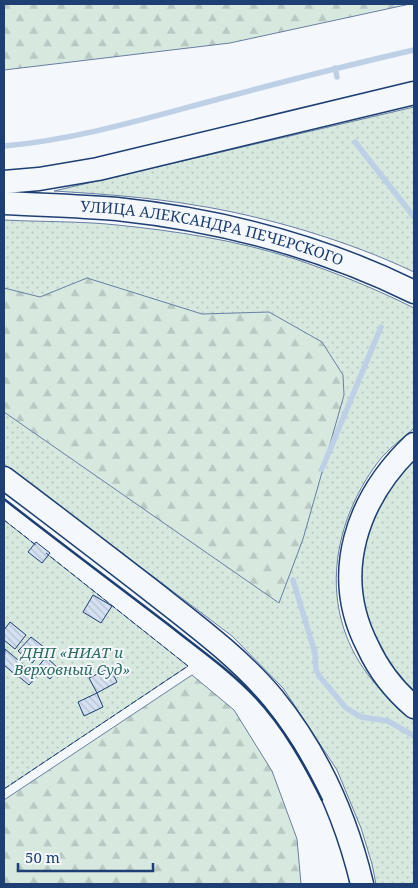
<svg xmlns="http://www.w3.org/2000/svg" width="418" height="888" viewBox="0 0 418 888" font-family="'Noto Serif',serif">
<defs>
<pattern id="grass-dots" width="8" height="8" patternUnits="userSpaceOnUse" patternTransform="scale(1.25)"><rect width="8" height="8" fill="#d7e8df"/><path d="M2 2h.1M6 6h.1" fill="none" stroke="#b8c8c3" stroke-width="1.8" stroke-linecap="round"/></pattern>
<pattern id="forest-firs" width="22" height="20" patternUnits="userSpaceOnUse" patternTransform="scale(1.25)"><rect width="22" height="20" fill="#d7e8df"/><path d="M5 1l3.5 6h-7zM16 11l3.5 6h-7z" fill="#b8c8c3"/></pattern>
<pattern id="building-back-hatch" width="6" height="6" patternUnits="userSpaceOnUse" patternTransform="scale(1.25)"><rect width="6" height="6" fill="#d5e0f0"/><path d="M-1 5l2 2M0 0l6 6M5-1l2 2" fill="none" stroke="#b6c1d1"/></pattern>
</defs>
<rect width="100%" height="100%" fill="#f4f7fb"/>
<g fill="url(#grass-dots)" stroke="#687fa3">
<path d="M414,107V272C349,241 265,216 194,205C147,197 101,194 54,191Z"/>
<path d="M4,220C41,222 80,221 117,225C176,231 235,240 292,258C334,272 374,288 414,308V428C402,439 388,449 378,462C329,528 318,615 373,681C385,695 398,710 414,720V884H376L372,864L361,828L337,770L283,688L232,636L4,464Z"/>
<path d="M414,459V693C404,682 392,671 385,658C344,585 360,520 414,459Z"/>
<path d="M4,520L188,666L4,789Z"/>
</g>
<g fill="url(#forest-firs)" stroke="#687fa3">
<path d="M4,4H410L230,43L4,70Z"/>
<path d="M87,278L202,314L269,312L322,342L343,375L344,395L303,539L279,603L4,412V288L40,297Z"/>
<path d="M192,675L234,710L272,771L297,839L301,884H4V800Z"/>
</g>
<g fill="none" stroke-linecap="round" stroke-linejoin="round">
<g stroke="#bed0e5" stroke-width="5.5">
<path d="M335,68L337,77"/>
<path d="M355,142L414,217"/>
<path d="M4,146C72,140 138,121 204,103C274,84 344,66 414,50"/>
<path d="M322,469L381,327"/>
<path d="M293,580L315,653L316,670L320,677L346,708L361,717L388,721L414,736"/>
</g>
</g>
<g fill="url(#building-back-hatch)" stroke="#1d3f73">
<path d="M36,542L50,553L42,563L28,552Z"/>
<path d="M93,595L112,606L101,623L83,612Z"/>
<path d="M10,622L26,635L15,649L4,640V630Z"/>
<path d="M31,637L45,648L32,663L18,651Z"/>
<path d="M5,649L25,666L17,676L4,665Z"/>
<path d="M46,657L59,669L50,679L37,668Z"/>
<path d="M25,666L37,676L29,685L17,675Z"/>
<path d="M110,668L117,682L97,693L89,678Z"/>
<path d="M97,693L103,707L84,716L78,702Z"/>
</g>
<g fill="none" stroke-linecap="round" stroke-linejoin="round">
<g stroke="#1d3f73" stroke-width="25">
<g id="secondary">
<path d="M4,182L39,179L98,169L414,93"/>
<path id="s1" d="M4,203C41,205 79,206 117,209C220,220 321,246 414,292"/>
<path d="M414,444C357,498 330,574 368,647C379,671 394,690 414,707"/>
<path d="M4,478C52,514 100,551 148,588C191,622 238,656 273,698C317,752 346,817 362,884"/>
</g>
</g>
<use href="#secondary" stroke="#f4f7fb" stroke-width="22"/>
<g stroke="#1d3f73" stroke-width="1" stroke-dasharray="6 2.5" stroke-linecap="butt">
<path d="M4,520L36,545"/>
<path d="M4,789L188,666L46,553"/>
</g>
<path stroke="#1d3f73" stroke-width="2.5" d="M4,499C59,542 114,583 169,625C199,649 231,671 256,698C284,728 304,764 322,800"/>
</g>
<g text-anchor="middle" stroke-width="4" stroke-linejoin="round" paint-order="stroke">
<g font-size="15" fill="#1d3f73" stroke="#f4f7fb">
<text dy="5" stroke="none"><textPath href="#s1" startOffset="211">УЛИЦА АЛЕКСАНДРА ПЕЧЕРСКОГО</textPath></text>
</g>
<g font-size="15" font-style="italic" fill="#2c6c60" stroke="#f4f7fb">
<text x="72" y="658">ДНП «НИАТ и<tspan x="72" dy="17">Верховный Суд»</tspan></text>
</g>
</g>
<rect width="418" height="888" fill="none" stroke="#1d3f73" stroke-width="10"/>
<path d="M18 863v8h135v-8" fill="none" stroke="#1d3f73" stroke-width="2.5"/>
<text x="25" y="863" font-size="15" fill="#1d3f73" stroke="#f4f7fb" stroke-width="4" paint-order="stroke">50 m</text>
</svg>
